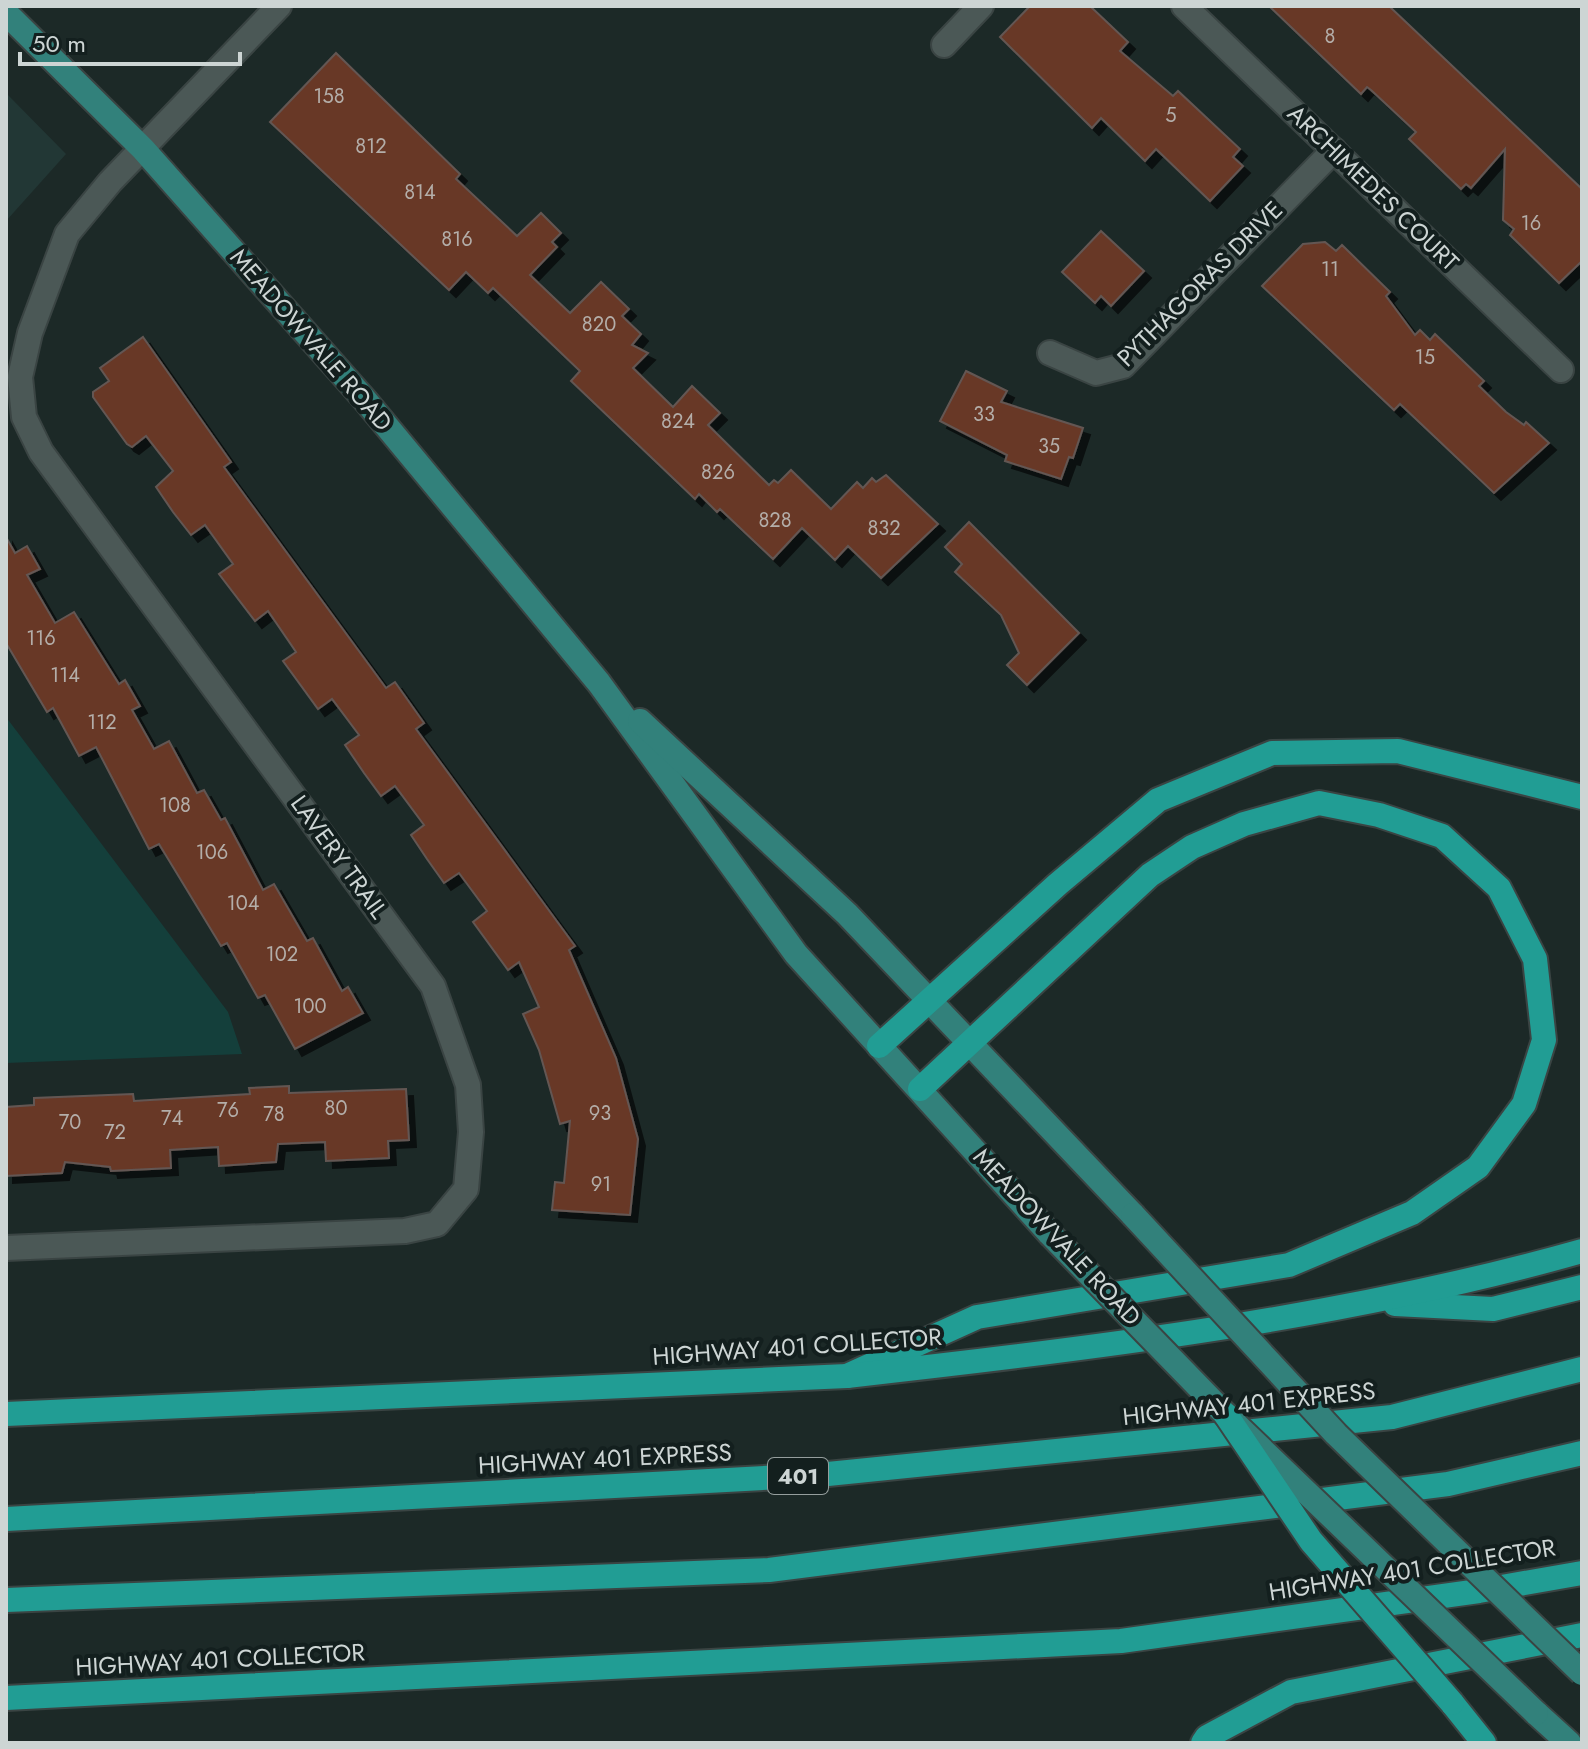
<svg xmlns="http://www.w3.org/2000/svg" width="1588" height="1749" viewBox="0 0 1588 1749" font-family="Jost,sans-serif">
<defs>
<filter id="shadow"><feDropShadow dx="7" dy="7" stdDeviation="0" flood-color="#0009"/></filter>
</defs>
<rect width="100%" height="100%" fill="#1c2927"/>
<path fill="#223735" d="M6,93L66,154L6,221Z"/>
<path fill="#143f3b" d="M6,717L228,1012L242,1054L6,1063Z"/>
<g fill="#673828" stroke="#645753" stroke-width="2" filter="url(#shadow)">
<path d="M1030,6H1090L1128,42L1120,51L1173,96L1178,91L1240,149L1233,157L1243,166L1210,201L1156,149L1145,161L1101,118L1092,128L1000,37Z"/>
<path d="M1269,6H1389L1582,189V261L1559,283L1510,235L1514,229L1503,220L1505,149L1471,188L1466,184L1461,189L1409,139L1416,132L1371,90L1367,87L1361,94Z"/>
<path d="M336,53L460,174L456,179L517,236L541,213L561,233L552,242L557,247L530,275L570,313L601,282L629,309L622,316L641,334L632,345L648,353L633,368L673,407L692,386L720,413L708,425L769,485L774,480L778,483L791,470L831,509L857,482L863,488L872,478L876,482L886,475L938,524L881,578L848,546L835,560L802,528L773,559L720,509L717,512L699,494L695,499L571,381L580,371L493,288L488,293L466,272L449,290L270,122Z"/>
<path d="M1101,231L1144,271L1111,306L1101,296L1095,303L1062,272Z"/>
<path d="M1325,242L1336,251L1342,245L1390,292L1386,296L1415,335L1420,330L1430,340L1435,334L1484,381L1479,386L1506,412L1524,425L1526,422L1549,443L1494,493L1400,404L1394,410L1262,286L1303,244Z"/>
<path d="M143,337L231,462L224,467L386,688L395,682L424,723L416,729L575,946L569,950L616,1058L638,1139L630,1215L552,1210L555,1182L564,1183L570,1121L560,1124L539,1050L523,1014L539,1007L519,962L508,970L473,922L487,911L459,873L444,883L427,859L411,835L424,825L395,786L381,796L364,773L345,745L359,735L332,699L318,709L283,661L296,652L268,611L255,621L219,574L233,564L205,525L191,535L173,512L156,487L173,471L146,436L132,447L127,444L93,397V392L109,381L100,368Z"/>
<path d="M966,371L1007,391L1001,402L1083,428L1073,458L1069,457L1061,479L1005,461L1007,455L940,421Z"/>
<path d="M969,522L1079,633L1027,685L1007,665L1019,653L1001,615L955,572L962,564L945,547Z"/>
<path d="M6,537L15,553L27,546L40,569L27,575L55,623L74,612L119,684L125,680L140,706L132,710L154,749L169,741L197,793L204,790L221,820L225,818L263,890L274,884L307,941L313,938L342,991L348,987L363,1013L295,1049L265,995L258,998L227,943L221,946L159,844L149,849L96,747L79,756L53,708L47,712L6,643Z"/>
<path d="M289,1086V1093L406,1089L409,1140L388,1141L389,1158L326,1161L325,1142L278,1144L276,1162L219,1166L218,1147L170,1150L171,1168L111,1171L110,1167L65,1162L62,1173L6,1176V1107L34,1105V1098L133,1094L134,1101L250,1094L249,1088Z"/>
</g>
<g fill="none" stroke-linecap="round" stroke-linejoin="round">
<g stroke="#3a4443" stroke-width="28">
<g id="minor">
<path d="M1184,6L1561,370"/>
<path d="M944,45L981,6"/>
<path d="M1050,353L1096,373L1123,366L1334,150"/>
<path d="M6,1248L405,1231L437,1224L466,1189L471,1132L468,1085L433,986L41,452L24,417L20,377L30,333L67,234L110,182L279,6"/>
</g>
</g>
<g stroke="#3a4443" stroke-width="28">
<g id="major">
<path d="M6,13L143,149L365,400L599,683L796,954L1050,1234"/>
<path d="M640,721L847,914L1133,1215"/>
<path d="M1536,1713L1569,1743"/>
</g>
</g>
<g stroke="#3a4443" stroke-width="28">
<g id="highway">
<path d="M879,1046L1058,884L1158,800L1272,753L1398,751L1582,797"/>
<path d="M1395,1304L1493,1309L1582,1287"/>
<path d="M847,1376L977,1317L1289,1265L1412,1213L1478,1167L1524,1104L1544,1040L1535,959L1499,888L1442,836L1379,815L1319,803L1244,824L1192,847L1150,875L920,1089"/>
<path d="M6,1414L847,1376C1091,1349 1345,1318 1582,1251"/>
<path d="M6,1519L818,1475L1392,1417L1582,1369"/>
<path d="M6,1600L769,1570L1448,1484L1582,1453"/>
<path d="M6,1698L1121,1641L1479,1591L1582,1573"/>
<path d="M1452,1703L1484,1743"/>
<path d="M1203,1743L1207,1737L1291,1692L1582,1635"/>
</g>
</g>
<use href="#minor" stroke="#4b5856" stroke-width="24"/>
<use href="#major" stroke="#32817b" stroke-width="24"/>
<use href="#highway" stroke="#219d94" stroke-width="24"/>
<g stroke="#3a4443" stroke-width="28" stroke-linecap="butt">
<g id="major-bridge">
<path d="M1133,1215L1336,1434L1582,1673"/>
<path d="M1050,1234L1226,1415L1536,1713"/>
</g>
</g>
<g stroke="#3a4443" stroke-width="28" stroke-linecap="butt">
<path id="highway-bridge" d="M1226,1415L1311,1541L1452,1703"/>
</g>
<use href="#major-bridge" stroke="#32817b" stroke-width="24"/>
<use href="#highway-bridge" stroke="#219d94" stroke-width="24"/>
</g>
<g text-anchor="middle" stroke-width="8" stroke-linejoin="round" paint-order="stroke">
<g font-size="20" fill="#b4aea9">
<text x="1330" y="43">8</text>
<text x="329" y="103">158</text>
<text x="1171" y="122">5</text>
<text x="371" y="153">812</text>
<text x="420" y="199">814</text>
<text x="1531" y="230">16</text>
<text x="457" y="246">816</text>
<text x="1330" y="276">11</text>
<text x="599" y="331">820</text>
<text x="1425" y="364">15</text>
<text x="984" y="421">33</text>
<text x="678" y="428">824</text>
<text x="1049" y="453">35</text>
<text x="718" y="479">826</text>
<text x="775" y="527">828</text>
<text x="884" y="535">832</text>
<text x="41" y="645">116</text>
<text x="65" y="682">114</text>
<text x="102" y="729">112</text>
<text x="175" y="812">108</text>
<text x="212" y="859">106</text>
<text x="243" y="910">104</text>
<text x="282" y="961">102</text>
<text x="310" y="1013">100</text>
<text x="336" y="1115">80</text>
<text x="228" y="1117">76</text>
<text x="600" y="1120">93</text>
<text x="274" y="1121">78</text>
<text x="172" y="1125">74</text>
<text x="70" y="1129">70</text>
<text x="115" y="1139">72</text>
<text x="601" y="1191">91</text>
</g>
<rect fill="#131f1e" stroke="#959e9d" stroke-width="2" x="768" y="1458" width="60" height="36" rx="6"/>
<g font-size="22" font-weight="bold" fill="#cdd5d4">
<text x="798" y="1484">401</text>
</g>
<g font-size="24" fill="#cdd5d4" stroke="#131f1e">
<text transform="translate(1373 188) rotate(44)" y="8">ARCHIMEDES COURT</text>
<text transform="translate(1200 284) rotate(-45)" y="8">PYTHAGORAS DRIVE</text>
<text transform="translate(311 340) rotate(49)" y="8">MEADOWVALE ROAD</text>
<text transform="translate(339 857) rotate(54)" y="8">LAVERY TRAIL</text>
<text transform="translate(1057 1237) rotate(47)" y="8">MEADOWVALE ROAD</text>
<text transform="translate(797 1347) rotate(-4)" y="8">HIGHWAY 401 COLLECTOR</text>
<text transform="translate(1249 1404) rotate(-6)" y="8">HIGHWAY 401 EXPRESS</text>
<text transform="translate(605 1459) rotate(-3)" y="8">HIGHWAY 401 EXPRESS</text>
<text transform="translate(1412 1570) rotate(-9)" y="8">HIGHWAY 401 COLLECTOR</text>
<text transform="translate(220 1660) rotate(-3)" y="8">HIGHWAY 401 COLLECTOR</text>
</g>
</g>
<rect width="1588" height="1749" fill="none" stroke="#cdd5d4" stroke-width="16"/>
<path d="M20 52v12h220v-12" fill="none" stroke="#cdd5d4" stroke-width="4"/>
<text x="32" y="52" font-size="24" fill="#cdd5d4" stroke="#131f1e" stroke-width="6" paint-order="stroke">50 m</text>
</svg>
